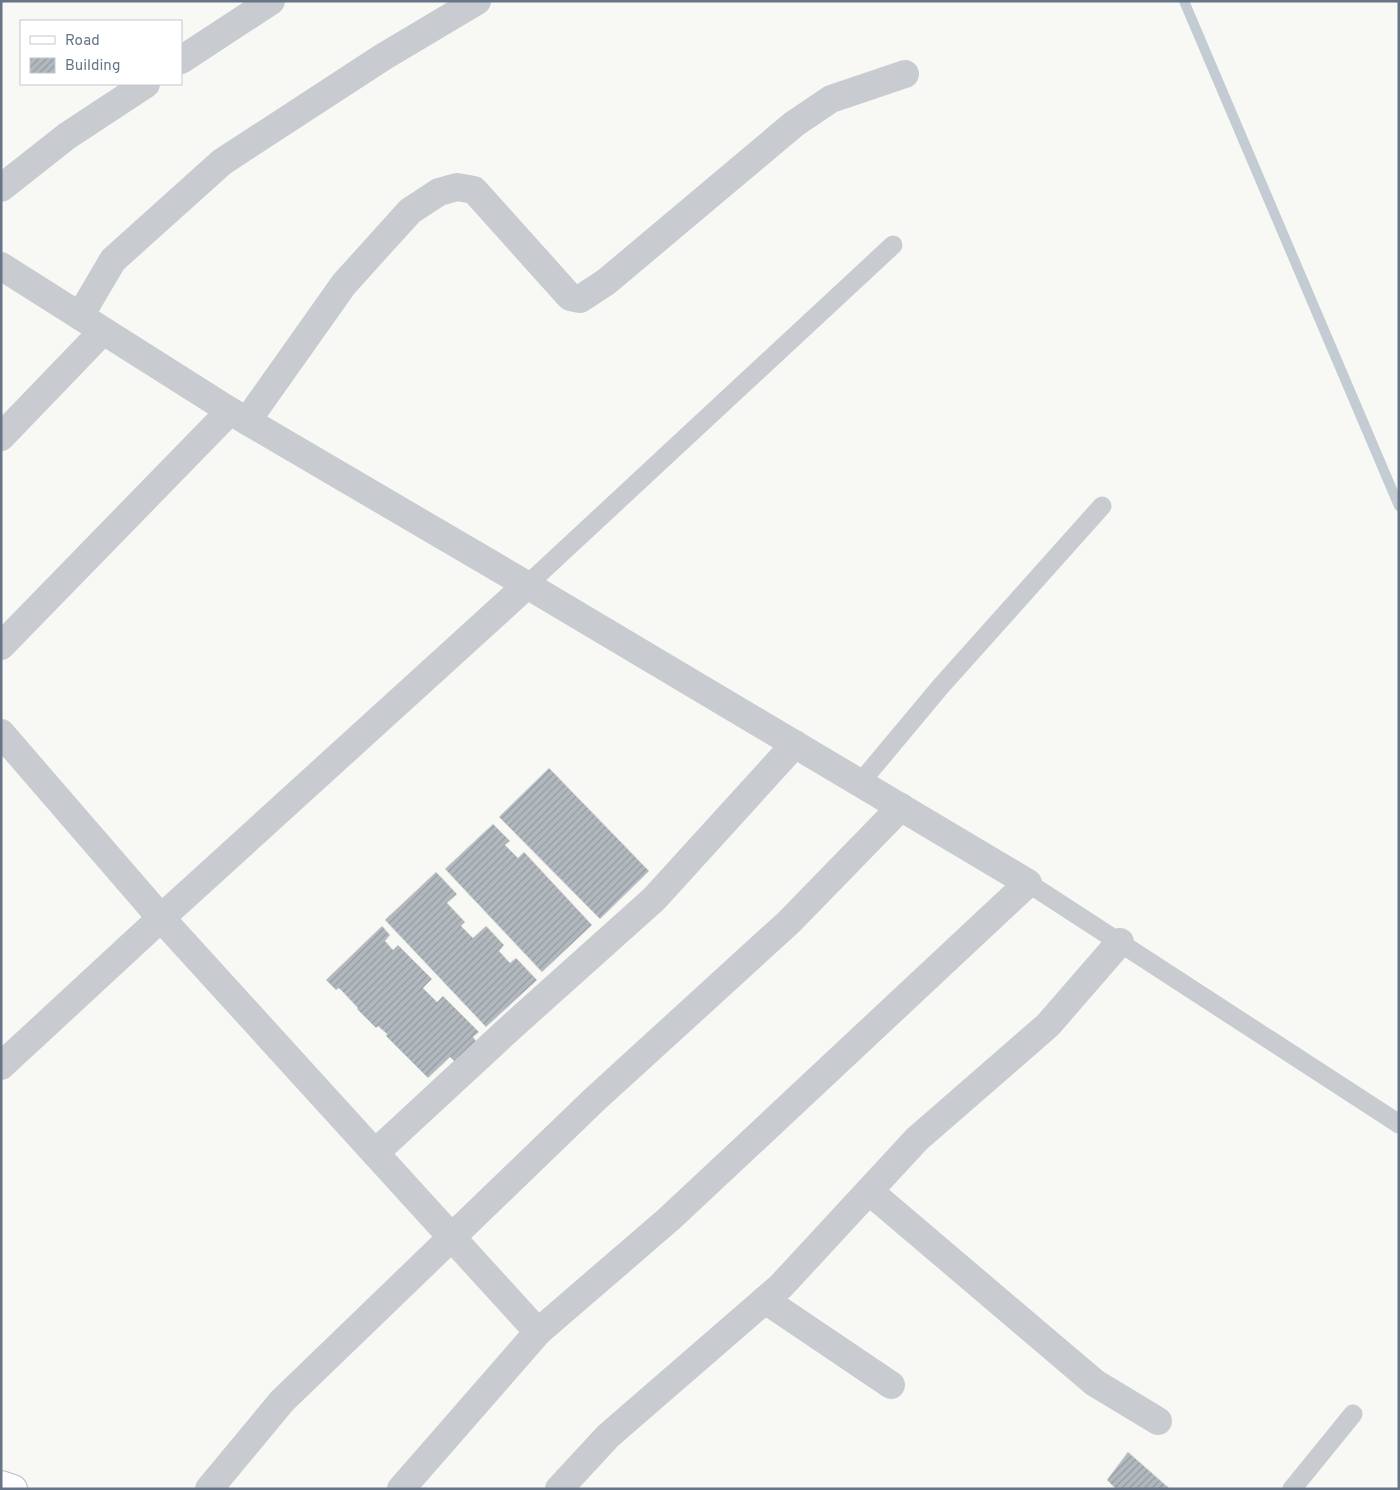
<svg xmlns="http://www.w3.org/2000/svg" width="1400" height="1490" viewBox="0 0 1400 1490" font-family="Overpass,sans-serif">
<defs>
<pattern id="building-hatch" width="6" height="6" patternUnits="userSpaceOnUse" patternTransform="scale(1.25)"><rect width="6" height="6" fill="#b1b8be"/><path d="M-1 1l2-2M0 6l6-6M5 7l2-2" fill="none" stroke="#949aa0"/></pattern>
</defs>
<rect width="100%" height="100%" fill="#f8f8f5"/>
<g fill="none" stroke-linecap="round" stroke-linejoin="round">
<path stroke="#c3ccd2" stroke-width="10" d="M1184,1L1399,506"/>
</g>
<g fill="url(#building-hatch)" stroke="#dadad8">
<path d="M549,768L649,871L600,919L499,817Z"/>
<path d="M493,824L510,841L505,845L518,858L524,852L592,925L542,972L445,869Z"/>
<path d="M436,872L457,894L447,903L465,922L461,926L473,938L486,926L504,945L499,951L510,963L516,958L537,980L486,1027L385,920Z"/>
<path d="M382,926L390,935L385,941L393,950L398,945L432,979L423,988L437,1002L443,996L479,1032L473,1037L476,1041L455,1062L450,1057L428,1078L386,1036L387,1034L378,1026L376,1028L357,1009L358,1008L339,988L336,990L326,980Z"/>
<path d="M1128,1452L1170,1489H1116L1107,1480Z"/>
</g>
<g fill="none" stroke-linecap="round" stroke-linejoin="round">
<g stroke="#bbbec2" stroke-width="30">
<path id="primary" d="M1,1485L13,1489"/>
</g>
<g stroke="#c8cbcf" stroke-width="19">
<path d="M527,585L893,245"/>
<path d="M860,783L941,686L1102,506"/>
<path d="M1028,883L1399,1124"/>
<path d="M1292,1489L1353,1414"/>
</g>
<g stroke="#c8cbcf" stroke-width="28">
<path d="M181,60L271,1"/>
<path d="M1,188L67,136L146,84"/>
<path d="M1,266L230,411L527,585L1028,883L669,1219L538,1332L401,1489"/>
<path d="M80,316L113,260L222,162L383,57L477,1"/>
<path d="M247,421L344,284L410,211L439,192L457,187L474,190L570,297L580,299L606,282L794,124L831,99L905,74"/>
<path d="M1,437L103,331"/>
<path d="M1,646L230,411"/>
<path d="M1,733L161,918L538,1332"/>
<path d="M1,1066L161,918L527,585"/>
<path d="M375,1153L509,1029L654,899L795,744"/>
<path d="M869,1191L1095,1383L1158,1421"/>
<path d="M765,1300L891,1385"/>
<path d="M209,1489L282,1401L594,1100L789,922L901,807"/>
<path d="M559,1489L608,1436L781,1286L917,1139L1048,1025L1120,942"/>
</g>
<use href="#primary" stroke="#fff" stroke-width="28"/>
</g>
<rect width="1400" height="1490" fill="none" stroke="#667588" stroke-width="5"/>
<rect x="20" y="20" width="162" height="65" fill="#ffffff" stroke="#c2c8cf"/>
<rect x="30" y="36" width="25" height="8" fill="#ffffff" stroke="#c2c8cf"/>
<text x="65" y="45" font-size="15" fill="#667588">Road</text>
<rect x="30" y="58" width="25" height="15" fill="url(#building-hatch)" stroke="#c2c8cf"/>
<text x="65" y="70" font-size="15" fill="#667588">Building</text>
</svg>
